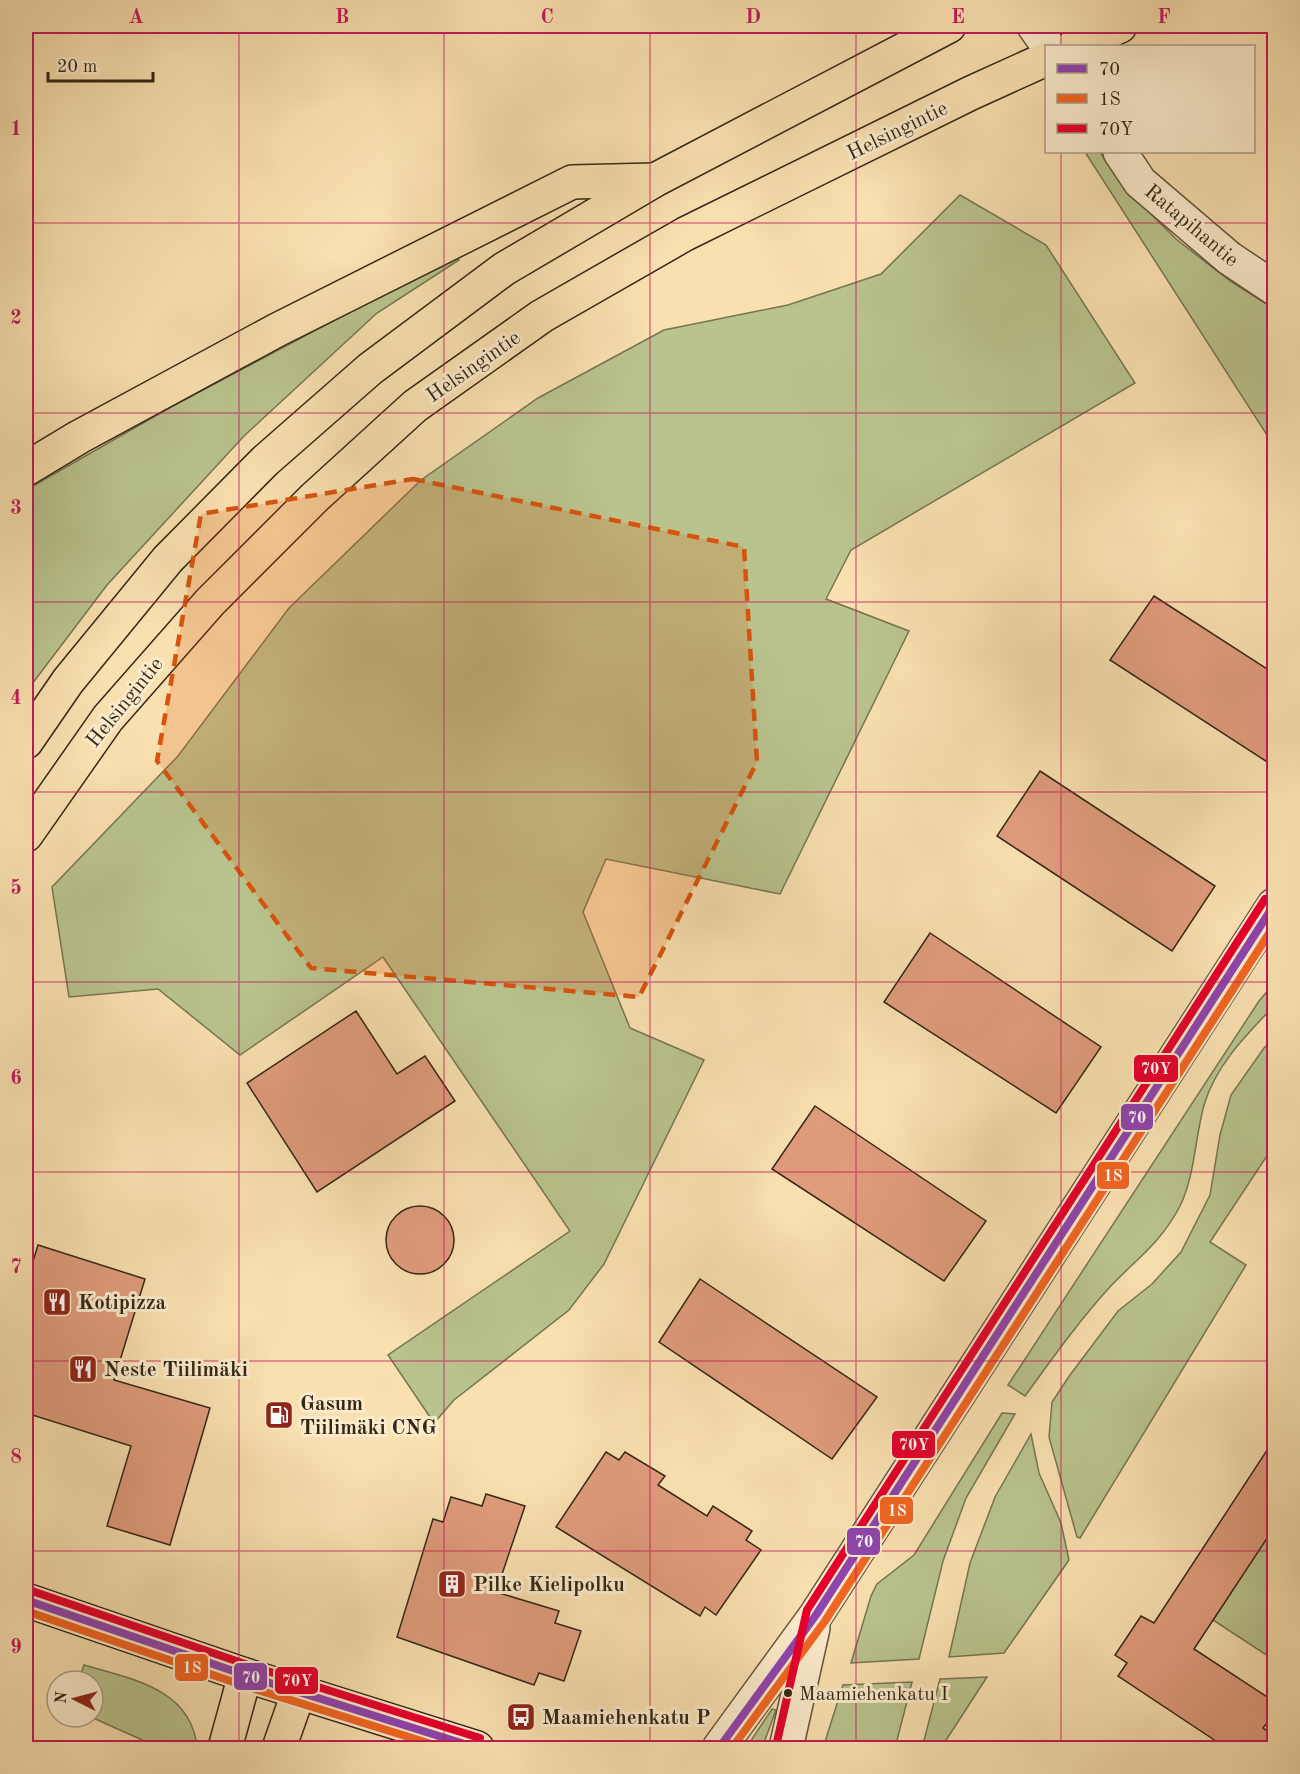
<svg xmlns="http://www.w3.org/2000/svg" width="1300" height="1774" viewBox="0 0 1300 1774" font-family="'Old Standard TT',serif">
<rect width="100%" height="100%" fill="#f9e0b0"/>
<filter id="stains"><feTurbulence type="fractalNoise" baseFrequency=".00333" numOctaves="4"/><feColorMatrix values="0 0 0 0 .2 0 0 0 0 .09 0 0 0 0 .02 0 0 0 .5 -.17"/></filter>
<radialGradient id="worn" r=".72"><stop offset=".6" stop-color="#630" stop-opacity="0"/><stop offset="1" stop-color="#630" stop-opacity=".3"/></radialGradient>
<g fill="#b9c38e" stroke="#767552" stroke-width="1.5">
<path d="M1085,152H1100L1127,190L1176,239L1230,281L1274,309V446Z"/>
<path d="M960,195L1046,245L1135,383L851,550L826,599L909,631L780,894L606,859L583,912L630,1028L704,1060L604,1264L569,1310L454,1400L434,1423L388,1355L570,1231L383,957L240,1055L158,989L69,997L52,887L178,756L289,608L421,480L538,398L664,330L788,305L881,274Z"/>
<path d="M456,256L459,260L377,313L244,436L107,585L26,692V490L171,407Z"/>
<path d="M1274,986V1006C1246,1035 1216,1065 1204,1105C1195,1138 1195,1175 1180,1206C1161,1243 1135,1260 1109,1288C1078,1322 1052,1359 1025,1396L1008,1385L1259,1001L1271,987Z"/>
<path d="M1274,1038V1145L1210,1242L1246,1265L1080,1538L1077,1537L1049,1437L1052,1402L1070,1375L1118,1311L1152,1284L1181,1252L1210,1195L1220,1135L1231,1095L1264,1048Z"/>
<path d="M1002,1413L1015,1414L966,1498L943,1561L919,1659L851,1663L871,1596L877,1584L914,1555Z"/>
<path d="M1031,1434L1039,1473L1061,1523L1069,1560L1004,1653L949,1657L970,1563L995,1497Z"/>
<path d="M1274,1526V1660L1213,1620Z"/>
<path d="M84,1665C132,1679 192,1689 197,1748H160L91,1717H93V1681H78Z"/>
<path d="M987,1677L941,1748H922L940,1679Z"/>
<path d="M912,1682L895,1748H823L843,1685Z"/>
<path d="M772,1709L776,1710L762,1748H746Z"/>
</g>
<g fill="#e09c7d" stroke="#332716" stroke-width="1.5">
<path d="M1154,596L1275,674V767L1110,660Z"/>
<path d="M1040,771L1215,886L1172,951L997,836Z"/>
<path d="M930,933L1101,1047L1056,1113L884,1002Z"/>
<path d="M356,1011L397,1074L425,1056L455,1101L317,1192L247,1083Z"/>
<path d="M815,1106L986,1221L944,1281L772,1169Z"/>
<circle cx="420" cy="1240" r="34"/>
<path d="M38,1245L145,1279L114,1380L210,1408L170,1545L107,1526L131,1446L26,1413V1267L31,1268Z"/>
<path d="M700,1279L877,1397L832,1459L659,1342Z"/>
<path d="M1275,1438V1526L1194,1649L1275,1702V1712L1263,1728L1275,1736V1749H1228L1118,1676L1127,1663L1115,1655L1141,1616L1154,1623Z"/>
<path d="M606,1452L619,1460L625,1452L665,1476L658,1485L707,1516L713,1506L752,1531L746,1540L761,1550L716,1615L705,1607L700,1616L556,1527Z"/>
<path d="M486,1494L525,1506L496,1592L559,1611L555,1623L581,1631L564,1681L539,1673L534,1685L397,1637L433,1519L443,1522L451,1497L482,1506Z"/>
</g>
<g fill="none" stroke-linecap="round" stroke-linejoin="round">
<g stroke="#64553c" stroke-width="36">
<g id="minor">
<path d="M1034,26L1048,46"/>
<path d="M1120,152L1140,182L1229,258L1274,288"/>
<path d="M719,1748L816,1615L1274,905"/>
<path d="M786,1748L813,1628"/>
</g>
</g>
<g stroke="#332716" stroke-width="36">
<path id="major" d="M26,1600L245,1675L477,1748"/>
</g>
<g stroke="#332716" stroke-width="36">
<g id="highway">
<path d="M1074,46L1120,26"/>
<path d="M26,469L79,437L277,330L572,182L654,180"/>
<path d="M26,742L68,681L168,559L265,461L370,369L504,269L655,180L949,26"/>
<path d="M26,835L108,718L210,602L314,498L415,406L542,316L685,234L971,93L1046,59"/>
<path d="M225,1748L245,1675"/>
<path d="M279,1748L299,1691"/>
</g>
</g>
<use href="#minor" stroke="#fbebcc" stroke-width="33"/>
<use href="#major" stroke="#f9e0b0" stroke-width="33"/>
<use href="#highway" stroke="#f9e0b0" stroke-width="33"/>
<g stroke="#fbebcc" stroke-width="12">
<g id="bus-1">
<path d="M26,1600L245,1675L477,1748"/>
<path d="M719,1748L816,1615L1274,905"/>
</g>
</g>
<g stroke="#fbebcc" stroke-width="12">
<g id="bus-2">
<path d="M26,1611L242,1685L444,1748"/>
<path d="M732,1748L825,1621L1270,932"/>
</g>
</g>
<g stroke="#fbebcc" stroke-width="12">
<g id="bus-3">
<path d="M29,1590L248,1665L480,1738"/>
<path d="M776,1746L807,1610L1265,899"/>
</g>
</g>
<use href="#bus-1" stroke="#8e44ad" stroke-width="8"/>
<use href="#bus-2" stroke="#f26522" stroke-width="8"/>
<use href="#bus-3" stroke="#e4002b" stroke-width="8"/>
</g>
<path fill="#d6540d" fill-opacity="0.2" stroke="#d6540d" stroke-width="4.5" stroke-dasharray="12 8" stroke-linejoin="round" d="M413,479L744,547L757,762L639,997L311,968L157,761L201,514Z"/>
<path fill="none" stroke="#c2185b" stroke-width="1.5" stroke-opacity="0.55" d="M239,26V1748M444,26V1748M650,26V1748M856,26V1748M1061,26V46M1061,152V1748M26,223H1274M26,413H1274M26,602H1274M26,792H1274M26,982H1274M26,1172H1274M26,1361H1274M26,1551H1274"/>
<defs>
<g id="restaurant-square" transform="scale(1.5)"><rect x="-9" y="-9" width="18" height="18" rx="4" fill="#8f2418" stroke="#fbebcc"/><path d="M-5-6h1v4h1v-4h1v4h1v-4h1v5L-1.5 .5V6h-2V.5L-5-1ZM5-6V6H3V1.5H1.5Q1.5-4 5-6Z" fill="#fff"/></g>
<g id="fuel-square" transform="scale(1.5)"><rect x="-9" y="-9" width="18" height="18" rx="4" fill="#8f2418" stroke="#fbebcc"/><path d="M-5.5-6h7V0h2V4h1.3V-2.5L3-4.5l.8-.8L6-3V5H2.5V1h-1V6h-7ZM-4.2-4.7v3.2H.2V-4.7Z" fill="#fff"/></g>
<g id="building-square" transform="scale(1.5)"><rect x="-9" y="-9" width="18" height="18" rx="4" fill="#8f2418" stroke="#fbebcc"/><path d="M-4-6H4V6H1V3H-1V6H-4ZM-2.5-4.3h1.7v1.8h-1.7ZM.8-4.3h1.7v1.8H.8ZM-2.5-1h1.7V.8h-1.7ZM.8-1h1.7V.8H.8Z" fill="#fff"/></g>
<g id="bus-square" transform="scale(1.5)"><rect x="-9" y="-9" width="18" height="18" rx="4" fill="#8f2418" stroke="#fbebcc"/><path d="M-5-6H5V4H4V6H2V4H-2V6H-4V4H-5ZM-3.5-4V0h7V-4ZM-3.5 1.2v1.5H-2V1.2ZM2 1.2v1.5H3.5V1.2Z" fill="#fff"/></g>
</defs>
<g fill-rule="evenodd">
<use href="#restaurant-square" x="57" y="1302"/>
<use href="#restaurant-square" x="83" y="1369"/>
<use href="#fuel-square" x="279" y="1415"/>
<use href="#building-square" x="452" y="1584"/>
<use href="#bus-square" x="521" y="1717"/>
</g>
<circle fill="#332716" stroke="#fbebcc" stroke-width="2" cx="788" cy="1693" r="5"/>
<g text-anchor="middle" stroke-width="6" stroke-linejoin="round" paint-order="stroke">
<g font-size="20" fill="#332716" stroke="#fbebcc" text-anchor="start">
<text x="799" y="1700">Maamiehenkatu I</text>
</g>
<g font-size="21" fill="#332716" stroke="#fbebcc">
<text transform="translate(897 130) rotate(-26)" y="7">Helsingintie</text>
<text transform="translate(1192 225) rotate(40)" y="7">Ratapihantie</text>
<text transform="translate(473 366) rotate(-35)" y="7">Helsingintie</text>
<text transform="translate(124 702) rotate(-51)" y="7">Helsingintie</text>
</g>
<g font-size="21" font-weight="bold" fill="#332716" stroke="#fbebcc" text-anchor="start">
<text x="78" y="1309">Kotipizza</text>
<text x="104" y="1376">Neste Tiilimäki</text>
<text x="300" y="1410">Gasum<tspan x="300" dy="24">Tiilimäki CNG</tspan></text>
<text x="473" y="1591">Pilke Kielipolku</text>
<text x="542" y="1724">Maamiehenkatu P</text>
</g>
</g>
<g stroke="#fbebcc" stroke-width="2">
<rect x="1133" y="1054" width="46" height="29" rx="6" fill="#e4002b"/>
<rect x="1120" y="1103" width="34" height="28" rx="6" fill="#8e44ad"/>
<rect x="1096" y="1161" width="34" height="29" rx="6" fill="#f26522"/>
<rect x="891" y="1430" width="45" height="29" rx="6" fill="#e4002b"/>
<rect x="879" y="1496" width="35" height="29" rx="6" fill="#f26522"/>
<rect x="846" y="1527" width="35" height="29" rx="6" fill="#8e44ad"/>
<rect x="174" y="1653" width="35" height="29" rx="6" fill="#f26522"/>
<rect x="233" y="1662" width="35" height="29" rx="6" fill="#8e44ad"/>
<rect x="274" y="1666" width="45" height="29" rx="6" fill="#e4002b"/>
</g>
<g font-size="16" text-anchor="middle" font-weight="bold" fill="#fff">
<text x="1156" y="1074">70Y</text>
<text x="1137" y="1123">70</text>
<text x="1113" y="1181">1S</text>
<text x="914" y="1450">70Y</text>
<text x="897" y="1516">1S</text>
<text x="864" y="1547">70</text>
<text x="192" y="1673">1S</text>
<text x="251" y="1683">70</text>
<text x="297" y="1686">70Y</text>
</g>
<rect width="1300" height="1774" fill="none" stroke="#f9e0b0" stroke-width="66"/>
<rect x="1045" y="45" width="210" height="108" fill="#fbebcc" stroke="#ab9d83" stroke-width="1.5"/>
<rect x="1057" y="64" width="30" height="9" fill="#8e44ad" stroke="#ab9d83" stroke-width="1.5"/>
<text x="1099" y="75" font-size="18" fill="#332716">70</text>
<rect x="1057" y="94" width="30" height="9" fill="#f26522" stroke="#ab9d83" stroke-width="1.5"/>
<text x="1099" y="105" font-size="18" fill="#332716">1S</text>
<rect x="1057" y="124" width="30" height="9" fill="#e4002b" stroke="#ab9d83" stroke-width="1.5"/>
<text x="1099" y="135" font-size="18" fill="#332716">70Y</text>
<g transform="translate(75 1699) rotate(276)"><circle r="28" fill="#fbebcc" stroke="#ab9d83" stroke-width="1.5"/>
<path d="M0-4.5L10 22L0 15L-10 22Z" fill="#8f2418"/>
<text y="-9" font-size="16" font-weight="bold" text-anchor="middle" fill="#332716">N</text>
</g>
<path d="M48 72v9h105v-9" fill="none" stroke="#332716" stroke-width="3"/>
<text x="57" y="72" font-size="18" fill="#332716" stroke="#fbebcc" stroke-width="4.5" paint-order="stroke">20 m</text>
<rect x="33" y="33" width="1234" height="1708" fill="none" stroke="#c2185b" stroke-width="2"/>
<g font-size="20" text-anchor="middle" font-weight="bold" fill="#c2185b">
<text x="136" y="23">A</text>
<text x="342" y="23">B</text>
<text x="547" y="23">C</text>
<text x="753" y="23">D</text>
<text x="958" y="23">E</text>
<text x="1164" y="23">F</text>
<text x="16" y="135">1</text>
<text x="16" y="324">2</text>
<text x="16" y="514">3</text>
<text x="16" y="704">4</text>
<text x="16" y="894">5</text>
<text x="16" y="1084">6</text>
<text x="16" y="1273">7</text>
<text x="16" y="1463">8</text>
<text x="16" y="1653">9</text>
</g>
<rect width="100%" height="100%" filter="url(#stains)"/>
<rect width="100%" height="100%" fill="url(#worn)"/>
</svg>
